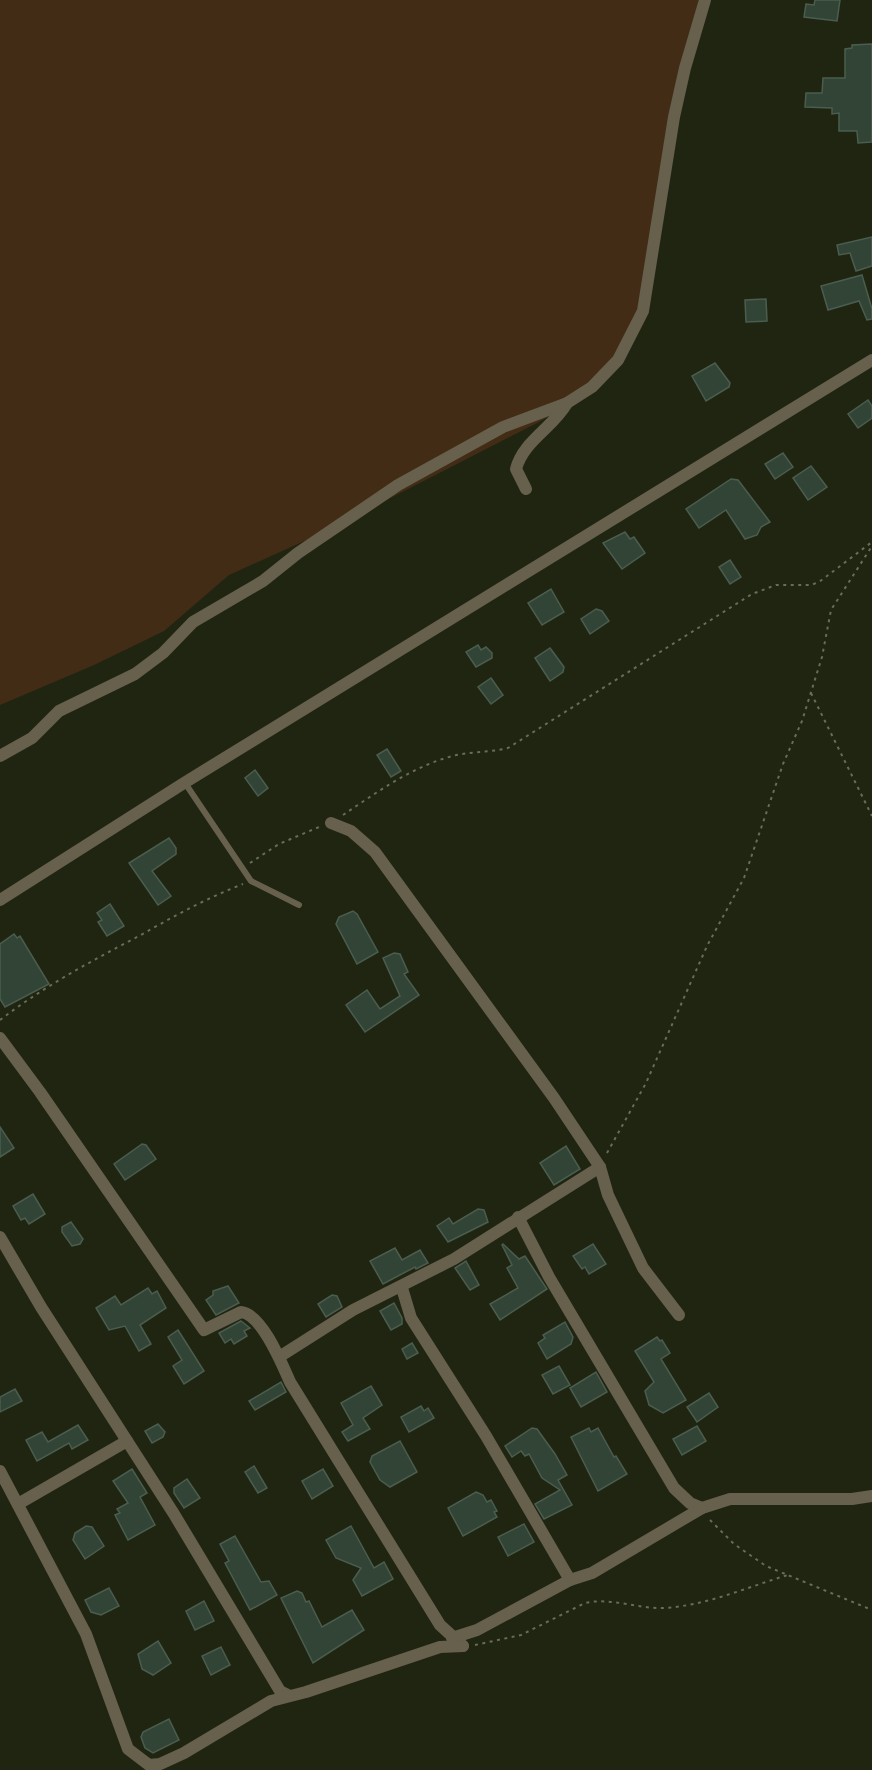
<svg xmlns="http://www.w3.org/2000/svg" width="872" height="1770" viewBox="0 0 872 1770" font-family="'PT Sans',sans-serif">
<rect width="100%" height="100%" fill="#202512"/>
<path fill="#432c16" d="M0,0H702L644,305L622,348L583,395L539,422L322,533L229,575L164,631L94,665L0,705Z"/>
<g fill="#324436" stroke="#4a5d4e" stroke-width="1.5">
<path d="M815,0H840L837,21L804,17L806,4L814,5Z"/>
<path d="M872,44V142L858,143L857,131H839V113L832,114V108L805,107L806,93H822L823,78H845V49L852,48V45Z"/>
<path d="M872,237V266L856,271L850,253L839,255L837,245Z"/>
<path d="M862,275L872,309V319L867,320L859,301L828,310L821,286Z"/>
<path d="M766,299L767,321L746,322L745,300Z"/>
<path d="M715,363L730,383L729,387L706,401L692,376Z"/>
<path d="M868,400L872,406V418L858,428L848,414Z"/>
<path d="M783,453L793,467L775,479L765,464Z"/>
<path d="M811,466L827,487L808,500L793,478Z"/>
<path d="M731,479L738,480L770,522L761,527L757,535L745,539L726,510L699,528L686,509Z"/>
<path d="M625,532L630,539L634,537L645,553L622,569L603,543Z"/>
<path d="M730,560L741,577L730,584L719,567Z"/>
<path d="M551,589L564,612L542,625L528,603Z"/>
<path d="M596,609L602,611L609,621L590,634L581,619Z"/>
<path d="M478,645L481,650L486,647L492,653V658L476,667L466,652Z"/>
<path d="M550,648L564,667L563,672L550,681L535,658Z"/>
<path d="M491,678L503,695L491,704L478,687Z"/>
<path d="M387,749L401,771L391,777L377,755Z"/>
<path d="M255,770L268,788L258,796L245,778Z"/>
<path d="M169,838L176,848V854L152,871L171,896L158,905L129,863Z"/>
<path d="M110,904L124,926L107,936L98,922L102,920L97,913Z"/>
<path d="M353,911L357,914L378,952L357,964L336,924L339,917Z"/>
<path d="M14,934L17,938L20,936L49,984L5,1007L0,999V944Z"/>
<path d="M394,953L400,954L408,972L404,974L419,995L365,1032L346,1005L367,990L380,1009L400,996L383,958Z"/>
<path d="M0,1127L14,1148L0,1157Z"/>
<path d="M142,1144L146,1145L156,1159L125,1180L114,1164Z"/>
<path d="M566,1146L580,1169L554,1185L540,1163Z"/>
<path d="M33,1194L45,1214L29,1224L25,1218L21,1220L13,1206Z"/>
<path d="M478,1209L484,1210L488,1222L448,1242L437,1226L449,1218L453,1224Z"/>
<path d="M71,1222L83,1239L80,1244L72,1246L62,1232V1227Z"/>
<path d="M503,1244L519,1259L525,1256L547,1289L500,1320L490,1304L518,1288L507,1268L512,1265L502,1245Z"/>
<path d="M593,1244L606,1264L589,1274L585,1267L582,1269L573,1256Z"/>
<path d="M395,1248L402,1260L420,1250L428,1263L416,1269L415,1267L383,1284L370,1261Z"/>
<path d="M466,1261L479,1285L470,1290L455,1268Z"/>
<path d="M228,1286L239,1303L216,1315L206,1300L213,1295V1291Z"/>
<path d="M148,1288L152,1294L157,1291L166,1308L140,1325L151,1344L139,1351L125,1326L109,1330L96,1308L115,1296L121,1305Z"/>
<path d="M332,1295L337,1296L342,1307L326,1317L318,1304Z"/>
<path d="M394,1303L402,1318V1324L391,1330L380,1311Z"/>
<path d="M241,1321L250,1328L244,1331L247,1336L234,1344L231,1339L225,1343L219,1333Z"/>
<path d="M565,1322L573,1337L571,1344L547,1359L538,1343L545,1338L543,1335Z"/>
<path d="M178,1330L204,1371L184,1384L173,1366L182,1360L168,1337Z"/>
<path d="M657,1337L660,1341L662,1340L670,1353L661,1359L686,1400L663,1413L649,1405L645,1391L654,1382L635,1351Z"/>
<path d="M412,1343L418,1353L407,1359L402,1349Z"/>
<path d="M559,1366L570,1385L553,1394L542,1375Z"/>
<path d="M596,1372L607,1392L581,1407L570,1388Z"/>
<path d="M281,1382L286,1392L255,1410L249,1401Z"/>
<path d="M371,1386L382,1405L363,1418L370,1429L348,1441L342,1432L353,1425L341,1403Z"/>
<path d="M15,1389L22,1401L0,1412V1397Z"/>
<path d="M709,1393L718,1407L697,1422L687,1407Z"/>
<path d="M421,1406L424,1411L428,1408L434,1418L409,1432L401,1417Z"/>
<path d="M158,1424L165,1432L163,1437L152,1443L145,1431Z"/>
<path d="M78,1425L88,1440L72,1449L69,1443L37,1461L26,1440L42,1432L48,1442Z"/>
<path d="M697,1426L706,1441L682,1455L673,1439Z"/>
<path d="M532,1428L537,1429L555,1454L567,1475L558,1480L572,1505L544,1519L535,1504L560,1490L542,1478L529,1454L525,1456L521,1451L512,1457L505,1446Z"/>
<path d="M589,1428L591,1432L598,1428L614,1457L616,1456L627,1474L598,1491L571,1437Z"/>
<path d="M400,1441L417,1472L390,1487L380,1480L370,1462L372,1456Z"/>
<path d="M254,1466L267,1488L258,1493L245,1472Z"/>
<path d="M132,1469L147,1493L140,1497L155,1525L128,1540L115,1515L120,1513L117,1509L128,1503L113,1481Z"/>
<path d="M323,1469L333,1486L312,1499L302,1481Z"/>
<path d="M187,1479L200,1498L184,1508L174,1493V1488Z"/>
<path d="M476,1492L483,1495L487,1502L491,1500L497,1511L494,1512L497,1517L463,1536L448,1508Z"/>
<path d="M524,1524L534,1542L508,1556L498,1537Z"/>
<path d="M86,1526L92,1527L104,1546L85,1559L73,1540L75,1533Z"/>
<path d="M351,1526L374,1568L384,1562L393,1579L362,1596L353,1580L361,1568L336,1558L326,1540Z"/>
<path d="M235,1536L261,1582L269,1581L277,1595L250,1610L225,1563L229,1561L220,1544Z"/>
<path d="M109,1588L119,1606L101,1615L91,1612L85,1600Z"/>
<path d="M297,1591L302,1593L306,1602L309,1601L322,1627L352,1610L364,1630L313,1663L281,1598Z"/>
<path d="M204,1601L214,1621L195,1630L186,1611Z"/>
<path d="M158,1641L171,1663L153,1675L142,1669L138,1654Z"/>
<path d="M221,1647L230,1665L211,1675L202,1656Z"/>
<path d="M169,1719L179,1740L153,1753L145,1748L141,1737L143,1732Z"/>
</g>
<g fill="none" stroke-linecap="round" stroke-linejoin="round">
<g stroke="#676c5b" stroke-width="2" stroke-dasharray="3 4.5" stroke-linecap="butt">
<path d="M811,693L872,816"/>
<path d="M343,815C376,793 410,768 449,757C468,751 488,753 508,748L752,594L776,585H811L819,582L872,542"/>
<path d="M250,863L279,844L319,827"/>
<path d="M0,1020C43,987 93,960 141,935C174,916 207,898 243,884"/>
<path d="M607,1153L646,1083L707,946L744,878L783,764L802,721L822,657L831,610L872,546"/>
<path d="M710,1520L734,1544L766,1566L872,1610"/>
<path d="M475,1645L521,1635L585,1603C611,1597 637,1609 663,1608C706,1606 747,1587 788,1575"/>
</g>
<path stroke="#66604d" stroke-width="6" d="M185,783L251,881L299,905"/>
<g stroke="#66604d" stroke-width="12">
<path d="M526,489L516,469C523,441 553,428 567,403"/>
<path d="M0,756L32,738L59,711L135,674L163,653L193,622L263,581L298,553L398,485L503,427L567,403L592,387L618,360L643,311L674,117L685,68L705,0"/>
<path d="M331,823L351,831L375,852L554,1098L600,1167L608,1195L643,1268L679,1315"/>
<path d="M0,900L184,783L872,360"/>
<path d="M0,1038L40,1092L204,1330L241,1312C262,1314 282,1364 290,1382L440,1625L463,1646"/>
<path d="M518,1217L549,1277L674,1488L690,1503L702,1508"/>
<path d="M0,1237L41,1307L174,1514L280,1691L288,1695"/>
<path d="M402,1288L411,1318L486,1436L570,1580"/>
<path d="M279,1357L353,1310L454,1259L600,1167"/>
<path d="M0,1471L86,1634L128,1749L149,1765L160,1764L184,1753L271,1701L306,1692L440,1647L463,1646"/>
<path d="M18,1504L127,1441"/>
<path d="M452,1638L477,1630L570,1580L592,1573L702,1508L730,1499H852L872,1496"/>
</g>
</g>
</svg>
